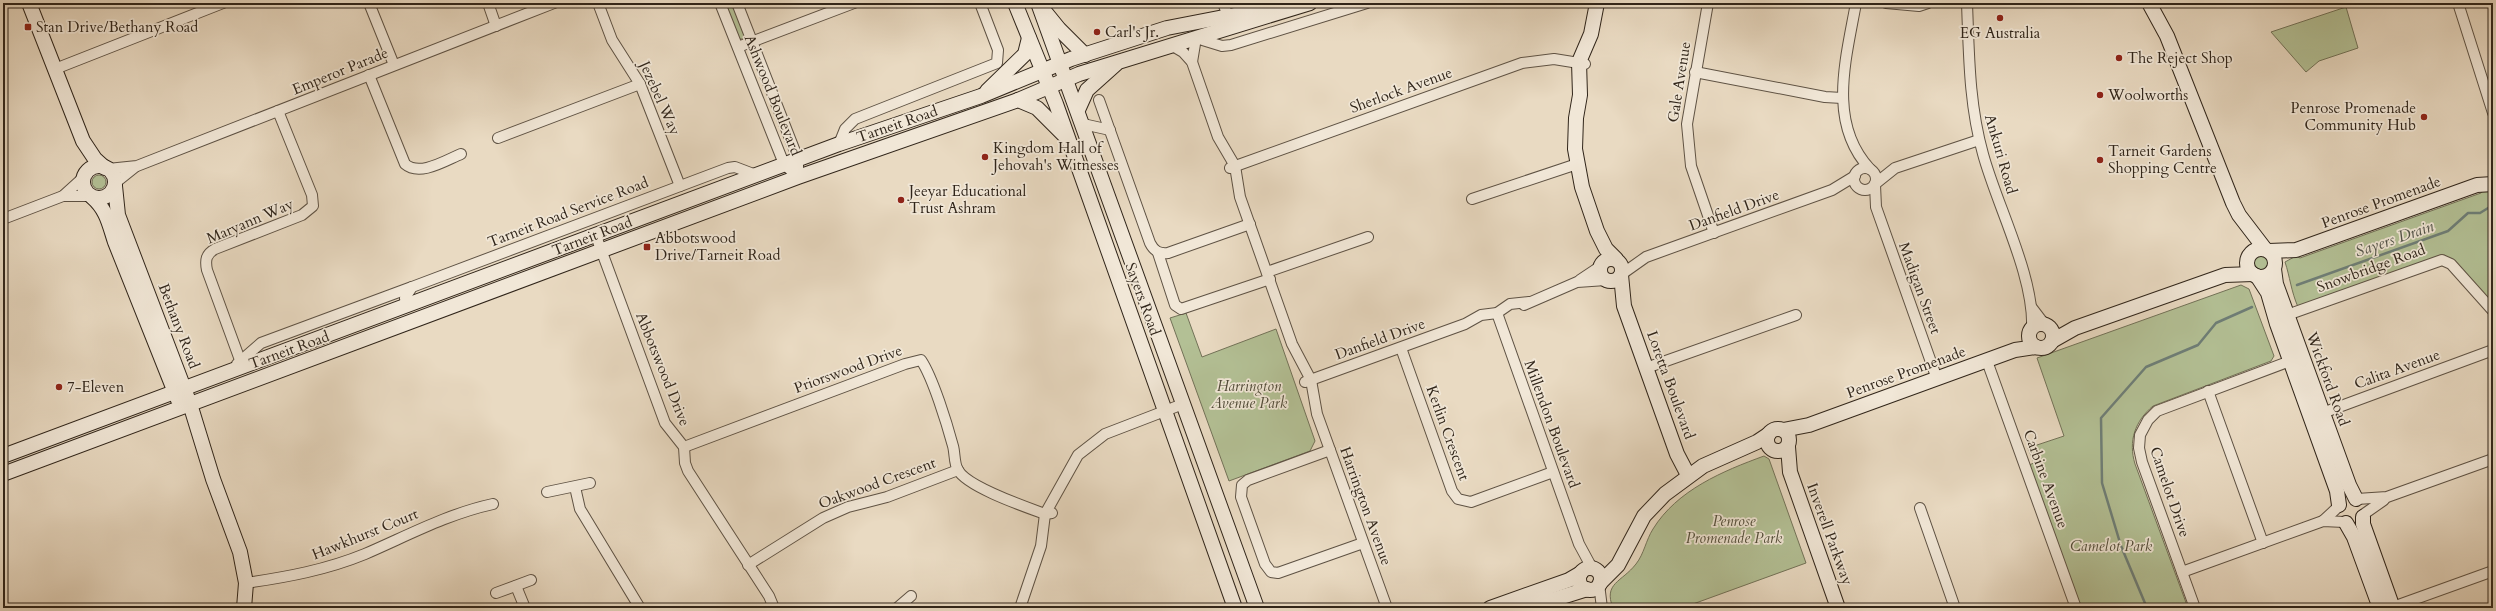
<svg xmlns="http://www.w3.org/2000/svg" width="2496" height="611" viewBox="0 0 2496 611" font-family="Cardo,serif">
<rect width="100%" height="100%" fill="#e9dac2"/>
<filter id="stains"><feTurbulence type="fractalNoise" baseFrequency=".005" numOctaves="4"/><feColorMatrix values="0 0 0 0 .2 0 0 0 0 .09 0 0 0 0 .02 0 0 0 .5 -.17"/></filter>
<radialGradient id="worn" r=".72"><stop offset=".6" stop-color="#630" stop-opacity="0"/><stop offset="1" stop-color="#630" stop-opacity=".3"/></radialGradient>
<g fill="#b3c095" stroke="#727258">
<path d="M724,3H734L745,37L743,39H739Z"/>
<path d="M2346,7L2358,48L2319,61L2306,72L2271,32Z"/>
<circle cx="99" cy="182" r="7"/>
<path d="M2493,186V306L2452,260L2444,255L2298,307C2291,291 2290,277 2285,262L2296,256L2300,258L2481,193L2483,190Z"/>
<circle cx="2261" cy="263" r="8"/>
<path d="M2241,285L2249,289L2274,356L2271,361L2153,406C2135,421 2128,441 2135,464L2188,608H2080L2029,465L2034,463L2028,448L2064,436L2037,358Z"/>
<path d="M1186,313L1202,357L1276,329L1315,441L1310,451L1229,481L1170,318Z"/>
<path d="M1764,456L1769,459L1806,563L1682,608H1613C1603,583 1622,582 1636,564C1644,554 1646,540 1653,529C1677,490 1723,471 1764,456Z"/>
</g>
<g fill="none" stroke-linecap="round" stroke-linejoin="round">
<g stroke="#6e7e77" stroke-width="2.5">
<path d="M2297,285L2448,231L2468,213H2480L2493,205"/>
<path d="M2147,608L2121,546L2102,483L2101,418L2146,367L2198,345L2216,323L2252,307"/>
</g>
<g stroke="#5e5244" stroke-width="12">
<g id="street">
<path d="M369,3L394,65"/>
<path d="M488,3L496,26"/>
<path d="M598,3L612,40L640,84L680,186"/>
<path d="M720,3L784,164L798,177"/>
<path d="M737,3L798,159V177"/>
<path d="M1223,3L1228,16"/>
<path d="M1708,3L1687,124L1691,166L1714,233"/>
<path d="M1856,3C1846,59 1827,123 1870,169"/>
<path d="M1886,3L1919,6L1928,3"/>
<path d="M1967,3C1969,55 1969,104 1983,154C1997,206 2035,277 2032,330"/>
<path d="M2458,3L2493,113"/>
<path d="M1171,45L1183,52L1192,62L1218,137L1235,166L1240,197L1292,344L1311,380L1317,414L1387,608"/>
<path d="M738,47L854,3"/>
<path d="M1192,62L1196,38L1222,46L1231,45L1367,3"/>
<path d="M55,69L223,3"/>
<path d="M1695,72L1825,97L1842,98"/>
<path d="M369,75L405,164C420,177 446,160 461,154"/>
<path d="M1099,100L1150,243C1154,251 1159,254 1168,253L1250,224"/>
<path d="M1083,124L1110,130"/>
<path d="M498,138L640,84"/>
<path d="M839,144L845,129L855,119L997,63L998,50L980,3"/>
<circle cx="1865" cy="179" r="11"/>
<path d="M1230,168L1522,63L1554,59L1585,64"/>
<path d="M108,169L137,166L554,3"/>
<path d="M115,183L135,167"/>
<path d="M1875,184L1895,168L1979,140"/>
<path d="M1875,185L1876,207L1937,379"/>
<path d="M63,196H90"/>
<path d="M1472,199L1577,164"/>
<path d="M3,219L63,196L84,177"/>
<path d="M596,236L665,423L684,447L685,463L688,471L769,596L774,608"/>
<path d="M1158,253L1175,305L1181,309L1270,279"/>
<path d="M1267,272L1368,237"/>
<path d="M1622,274L1646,257L1832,190L1855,176"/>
<path d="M1580,280L1601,266"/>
<path d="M1524,305L1577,282L1606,280"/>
<path d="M406,307L405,298L412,287L728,168L735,167L756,175"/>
<path d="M2032,308L2045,325"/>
<path d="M1497,313L1579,544L1592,568"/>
<path d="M2287,315L2442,260L2451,264L2493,311"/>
<path d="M1401,348L1452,491L1458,499L1471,502L1553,472"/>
<path d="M240,360L207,270C205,260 206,254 215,249L302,215L313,206L312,195L278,111"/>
<path d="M1987,361L2076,608"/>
<path d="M237,364L261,343L412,287"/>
<path d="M1646,368L1796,315"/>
<path d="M1305,382L1465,324L1481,315L1497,313L1510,304L1529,302"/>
<path d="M2208,391L2263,543"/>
<path d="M2317,415L2493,350"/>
<path d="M684,447L905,364L921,360C933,378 947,424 953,446C955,453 954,464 958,470C967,487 1026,507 1045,514L1052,513"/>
<path d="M1330,450L1248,480L1242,485L1241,497L1265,564L1271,572L1278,573L1363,543"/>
<path d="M575,487L580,509L640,608"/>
<path d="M547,492L590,483"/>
<path d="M2357,499L2387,497L2493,459"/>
<path d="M1920,508L1955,608"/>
<path d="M2364,514L2384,500"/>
<path d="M2323,521L2339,506"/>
<path d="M748,565L823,518L848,507L887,497L958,470"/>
<path d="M2182,572L2323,521L2344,522"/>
<path d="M246,583C287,577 326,570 365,554C407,536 447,514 493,504"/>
<path d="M1599,584L1602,608"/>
<path d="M516,586L525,608"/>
<path d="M496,593L531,580"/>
<path d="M2393,607L2493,571"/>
<path d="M897,608L911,596"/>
<path d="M1020,608L1041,546L1045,514L1078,455L1105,434L1183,404"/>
<path d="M2195,608L2142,462L2139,448L2140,435L2148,420L2157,411L2290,361"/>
</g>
</g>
<g stroke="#30251a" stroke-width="16">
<g id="secondary">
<path d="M29,3L83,141L95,159L105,168"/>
<path d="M1015,3L1056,104L1235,608"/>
<path d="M1038,3L1257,608"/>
<path d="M1597,3L1591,34L1579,62L1580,95L1576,118L1575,149L1582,187L1597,231L1606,249L1616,259"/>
<path d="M2149,3L2167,36L2233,203L2239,215L2265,249"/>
<path d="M1046,13L1059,29L1085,55"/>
<path d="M987,91L1025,54L1029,38"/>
<path d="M1018,100L1037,108L1064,135"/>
<path d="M1078,110L1087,90L1116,64"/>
<circle cx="99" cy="182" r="16"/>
<path d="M115,186L118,215L190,404L213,479L240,552L246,583L244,608"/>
<path d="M92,197C107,210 109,224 115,242L178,400"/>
<circle cx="2261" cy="263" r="14"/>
<path d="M2269,251L2296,250L2477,185L2493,184"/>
<circle cx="1611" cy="270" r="11"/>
<path d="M2274,269L2276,284L2349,485L2356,499"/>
<path d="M1621,275L1624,306L1677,454L1688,475"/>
<path d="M2257,276L2268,293L2277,324L2337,491L2339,505"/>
<circle cx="2041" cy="336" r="12"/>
<path d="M2052,341L2075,328L2225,275L2253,274"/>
<circle cx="1778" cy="440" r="11"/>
<path d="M1783,430L1809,425L2015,350L2036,347"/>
<path d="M1788,447L1790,472L1838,608"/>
<path d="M3,456L839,144L981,96L1071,59L1167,28L1265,9"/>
<path d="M3,474L798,177L1018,100L1079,74L1310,3"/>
<path d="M2363,517V524L2393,608"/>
<path d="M2346,523L2354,537L2380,608"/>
<circle cx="1590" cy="579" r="11"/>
<path d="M1600,583L1618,565L1644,516L1665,494L1703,466L1757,442L1769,434"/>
<path d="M1490,608L1569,580L1581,573"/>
<path d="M1527,608L1587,589"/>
</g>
</g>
<use href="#street" stroke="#f1e7d7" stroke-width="10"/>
<use href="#secondary" stroke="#f1e7d7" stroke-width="14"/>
</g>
<g fill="#8f2418" stroke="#f1e7d7" stroke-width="1.5">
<circle cx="2000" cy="18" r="4"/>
<rect x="24" y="23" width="8" height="8" rx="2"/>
<circle cx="1097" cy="32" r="4"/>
<circle cx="2119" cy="58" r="4"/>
<circle cx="2100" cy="95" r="4"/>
<circle cx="2424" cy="117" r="4"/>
<circle cx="985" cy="157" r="4"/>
<circle cx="2100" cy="160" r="4"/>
<circle cx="901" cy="200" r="4"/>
<rect x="643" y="243" width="8" height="8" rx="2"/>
<circle cx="59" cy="387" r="4"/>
</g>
<g text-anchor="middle" stroke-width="3.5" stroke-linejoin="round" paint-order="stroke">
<g font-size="15" fill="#30251a" stroke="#f1e7d7" text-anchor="start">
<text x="36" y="32">Stan Drive/Bethany Road</text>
<text x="1105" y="37">Carl's Jr.</text>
<text x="2000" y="38" text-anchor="middle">EG Australia</text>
<text x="2127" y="63">The Reject Shop</text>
<text x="2108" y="100">Woolworths</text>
<text x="2416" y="113" text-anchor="end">Penrose Promenade<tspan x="2416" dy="17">Community Hub</tspan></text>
<text x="993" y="153">Kingdom Hall of<tspan x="993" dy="17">Jehovah's Witnesses</tspan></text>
<text x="2108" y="156">Tarneit Gardens<tspan x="2108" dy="17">Shopping Centre</tspan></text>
<text x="909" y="196">Jeeyar Educational<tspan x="909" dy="17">Trust Ashram</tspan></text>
<text x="655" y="243">Abbotswood<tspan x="655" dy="17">Drive/Tarneit Road</tspan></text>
<text x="67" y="392">7-Eleven</text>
</g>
<g font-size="15" fill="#30251a" stroke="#f1e7d7">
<text transform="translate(340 71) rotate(-22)" y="5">Emperor Parade</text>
<text transform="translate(1679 82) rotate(-81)" y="5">Gale Avenue</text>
<text transform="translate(1401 90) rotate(-20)" y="5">Sherlock Avenue</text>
<text transform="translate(773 95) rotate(68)" y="5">Ashwood Boulevard</text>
<text transform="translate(660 98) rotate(66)" y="5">Jezebel Way</text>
<text transform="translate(897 124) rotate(-19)" y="5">Tarneit Road</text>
<text transform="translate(2001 154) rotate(74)" y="5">Ankuri Road</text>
<text transform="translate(2381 202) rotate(-20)" y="5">Penrose Promenade</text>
<text transform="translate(1734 210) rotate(-20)" y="5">Danfield Drive</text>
<text transform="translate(568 212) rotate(-21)" y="5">Tarneit Road Service Road</text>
<text transform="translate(250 221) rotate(-23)" y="5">Maryann Way</text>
<text transform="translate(592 236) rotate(-21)" y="5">Tarneit Road</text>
<text transform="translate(2371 268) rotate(-20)" y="5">Snowbridge Road</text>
<text transform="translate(1920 288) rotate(70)" y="5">Madigan Street</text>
<text transform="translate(1143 299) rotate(70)" y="5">Sayers Road</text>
<text transform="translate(179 326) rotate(69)" y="5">Bethany Road</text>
<text transform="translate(1380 339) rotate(-20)" y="5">Danfield Drive</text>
<text transform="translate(289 350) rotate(-20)" y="5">Tarneit Road</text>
<text transform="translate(663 369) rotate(68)" y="5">Abbotswood Drive</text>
<text transform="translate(848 369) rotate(-20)" y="5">Priorswood Drive</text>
<text transform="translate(2397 369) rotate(-20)" y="5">Calita Avenue</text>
<text transform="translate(1906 372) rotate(-20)" y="5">Penrose Promenade</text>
<text transform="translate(2328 379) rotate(70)" y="5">Wickford Road</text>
<text transform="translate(1671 385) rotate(70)" y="5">Loretta Boulevard</text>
<text transform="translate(1552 424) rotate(70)" y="5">Millendon Boulevard</text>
<text transform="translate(1448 433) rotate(70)" y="5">Kerlin Crescent</text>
<text transform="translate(2046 479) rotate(70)" y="5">Carbine Avenue</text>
<text transform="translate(877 483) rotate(-20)" y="5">Oakwood Crescent</text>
<text transform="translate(2170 492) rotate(71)" y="5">Camelot Drive</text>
<text transform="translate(1366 506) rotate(70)" y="5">Harrington Avenue</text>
<text transform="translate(365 534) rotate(-22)" y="5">Hawkhurst Court</text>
<text transform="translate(1830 534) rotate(70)" y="5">Inverell Parkway</text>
</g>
<g font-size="15" font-style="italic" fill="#514c39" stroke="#f1e7d7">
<text x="1249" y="391">Harrington<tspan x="1249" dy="17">Avenue Park</tspan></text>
<text x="1734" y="526">Penrose<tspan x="1734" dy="17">Promenade Park</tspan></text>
<text x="2111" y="551">Camelot Park</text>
</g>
<g font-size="16" font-style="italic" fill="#4f5248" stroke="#f1e7d7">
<text transform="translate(2394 238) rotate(-19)" y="6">Sayers Drain</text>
</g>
</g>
<rect width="2496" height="611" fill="none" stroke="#e9dac2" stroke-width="16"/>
<rect x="4" y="4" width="2488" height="603" fill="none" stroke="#30251a" stroke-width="2"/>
<rect x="8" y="8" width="2480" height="595" fill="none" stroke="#30251a"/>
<rect width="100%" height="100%" filter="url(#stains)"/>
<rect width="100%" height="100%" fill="url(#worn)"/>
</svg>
